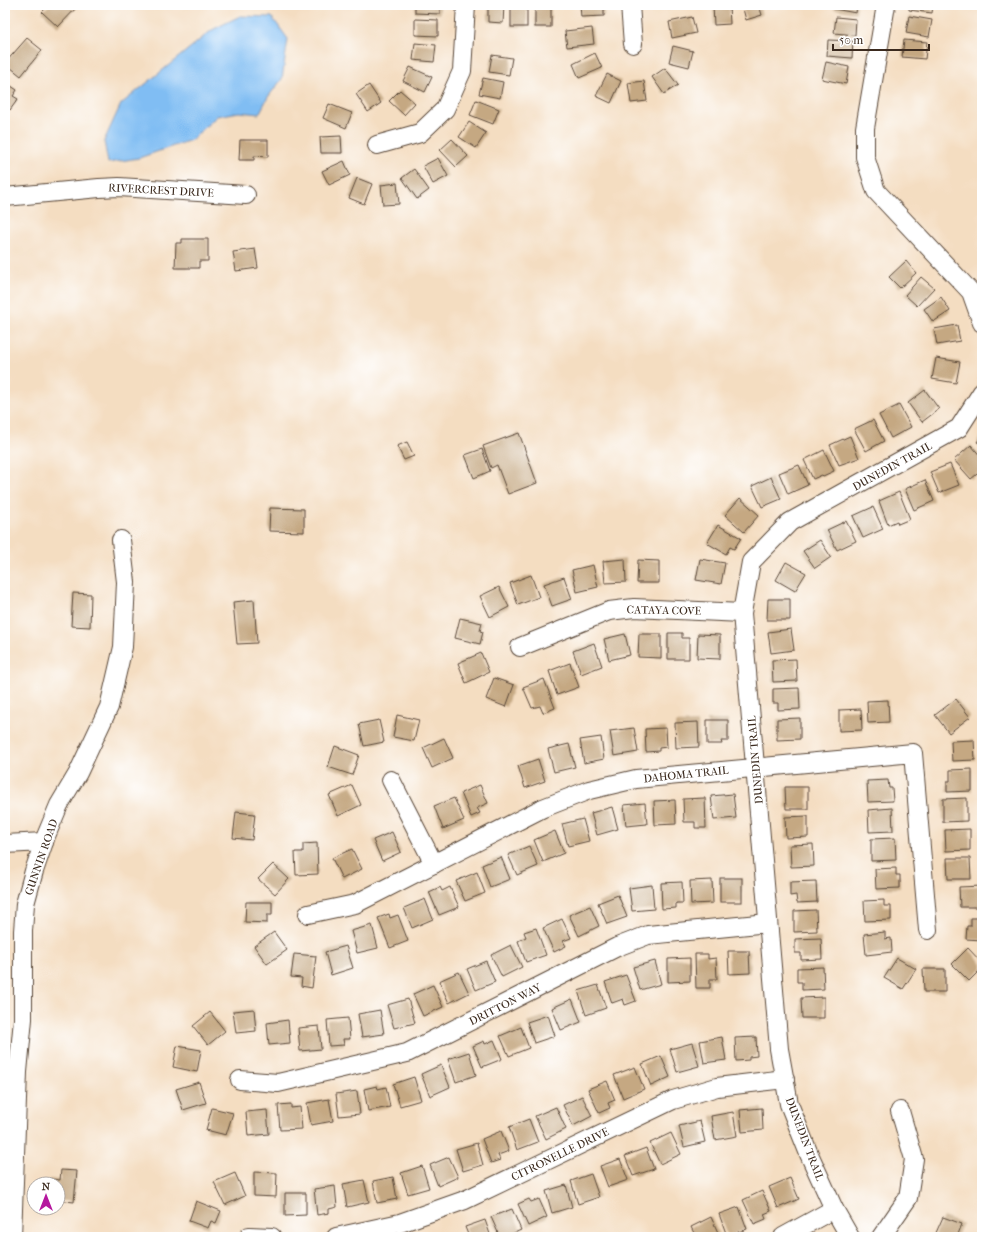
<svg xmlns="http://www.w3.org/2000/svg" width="987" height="1242" viewBox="0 0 987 1242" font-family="'IM FELL French Canon',serif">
<rect width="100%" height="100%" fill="#fff"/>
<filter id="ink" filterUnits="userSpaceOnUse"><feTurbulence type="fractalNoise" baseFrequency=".025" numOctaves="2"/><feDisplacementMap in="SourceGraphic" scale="8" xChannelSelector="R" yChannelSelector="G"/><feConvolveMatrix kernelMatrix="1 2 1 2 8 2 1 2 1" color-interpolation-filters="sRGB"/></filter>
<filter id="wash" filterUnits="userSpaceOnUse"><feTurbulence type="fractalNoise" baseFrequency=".012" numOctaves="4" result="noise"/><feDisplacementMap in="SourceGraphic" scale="16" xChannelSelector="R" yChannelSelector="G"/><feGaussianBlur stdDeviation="0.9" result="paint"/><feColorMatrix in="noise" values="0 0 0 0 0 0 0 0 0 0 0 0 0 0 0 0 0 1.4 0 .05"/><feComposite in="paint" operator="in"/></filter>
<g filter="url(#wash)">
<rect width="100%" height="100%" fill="#f4ddc1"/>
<path fill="#80bdf3" stroke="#5e7488" d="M240,16L272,17L288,39L282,79L268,97L259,114L239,112L217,116L191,140L139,158L108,163L104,141L121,104L212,30Z"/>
<g id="blocks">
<g fill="#c5a882">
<path d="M49,5H79L58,27L42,12Z"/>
<path d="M415,5L440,6V14L415,13Z"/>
<path d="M488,5H504L503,23L488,22Z"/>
<rect x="511" y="5" width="16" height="22"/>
<rect x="535" y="5" width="16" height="22"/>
<path d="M580,5H604V16L581,17Z"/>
<path d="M654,5H681V8L654,9Z"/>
<path d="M713,5H729L730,24L714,25Z"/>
<path d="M742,5H759L762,15L746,20Z"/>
<path d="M834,5H857L856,13L834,9Z"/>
<path d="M909,5H933L932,13L909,10Z"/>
<path d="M909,16L932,20L929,37L906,33Z"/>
<path d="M692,17L696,33L672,38L669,22Z"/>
<path d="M836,17L856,19L855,35L834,33Z"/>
<path d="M415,19L438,20V36L415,35Z"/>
<path d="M592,28L594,44L567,47L565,31Z"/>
<path d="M27,38L42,50L21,76L5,63Z"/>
<path d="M828,40L853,41L852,58L827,56Z"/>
<path d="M904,40L927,42L925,59L902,57Z"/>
<path d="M415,43L436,45L434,62L413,60Z"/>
<path d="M673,46L693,51L689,67L669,62Z"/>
<path d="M595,53L602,68L579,78L573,64Z"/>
<path d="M492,55L512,58L509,75L489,72Z"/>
<path d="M826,62L849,67L846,84L822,79Z"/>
<path d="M410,67L432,77L425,92L403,81Z"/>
<path d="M665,68L678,85L664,94L652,77Z"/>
<path d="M607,74L621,81L611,103L596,96Z"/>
<path d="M483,78L503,82L500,98L479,94Z"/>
<path d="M644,81L647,101L631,103L628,83Z"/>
<path d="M5,82L17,90L13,96L18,99L10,110L5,106Z"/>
<path d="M369,85L381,103L368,112L356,94Z"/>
<path d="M400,90L415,103L404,115L389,101Z"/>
<path d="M476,100L499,109L493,124L470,115Z"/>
<path d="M329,104L352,113L346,128L323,118Z"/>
<path d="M469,122L486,133L476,148L459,137Z"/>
<path d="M341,136L342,153H321L320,137Z"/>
<path d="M452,139L468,156L456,167L440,150Z"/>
<path d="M240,140H268V157L254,156V160H239Z"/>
<path d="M438,158L448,176L433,184L423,166Z"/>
<path d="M344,161L350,175L329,185L322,171Z"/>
<path d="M414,169L429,190L417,199L402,178Z"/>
<path d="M357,178L372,184L364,204L349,198Z"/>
<path d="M397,183L399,204L383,205L381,185Z"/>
<path d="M182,239H208V261H199V268H175L176,243H182Z"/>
<path d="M255,249L258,268L236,271L233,252Z"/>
<path d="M906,261L916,273L900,288L889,277Z"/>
<path d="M921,277L934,288L917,306L905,295Z"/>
<path d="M941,297L950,311L933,322L924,309Z"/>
<path d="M957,325L960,341L937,345L934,329Z"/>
<path d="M936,358L960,362L956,383L932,379Z"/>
<path d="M925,390L939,409L922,422L908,403Z"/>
<path d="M899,405L911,427L891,438L879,415Z"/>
<path d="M873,420L884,441L866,451L854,429Z"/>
<path d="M519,433L537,483L508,494L497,465L491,468L483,446Z"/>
<path d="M982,435V445L977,442Z"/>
<path d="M850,436L859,458L839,465L830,445Z"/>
<path d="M407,442L414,456L404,460L397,446Z"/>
<path d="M971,445L982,458V470L971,479L954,460Z"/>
<path d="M482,449L490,471L474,478L465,455Z"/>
<path d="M824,450L834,471L823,476L822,475L813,479L804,460Z"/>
<path d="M950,464L959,485L939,493L930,472Z"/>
<path d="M799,465L808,485L788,494L779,473Z"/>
<path d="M771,477L781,499L762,507L752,486Z"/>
<path d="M925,480L934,501L914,510L905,489Z"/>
<path d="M899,492L910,519L898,524L897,521L888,525L879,501Z"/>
<path d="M740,498L759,515L744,532L725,515Z"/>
<path d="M873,507L883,529L863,538L853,516Z"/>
<path d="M270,508L304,509V532L269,531Z"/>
<path d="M846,521L856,541L837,550L827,530Z"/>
<path d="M718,525L741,538L734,549L730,547L726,554L707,543Z"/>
<path d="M820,540L831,557L815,568L803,551Z"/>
<path d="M625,559L626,582L605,583L603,561Z"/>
<path d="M700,559L725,563L721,584L696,580Z"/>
<path d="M638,560L659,561V583H637Z"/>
<path d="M786,562L806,573L795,591L776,580Z"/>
<path d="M593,565L598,587L577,592L572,570Z"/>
<path d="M531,575L539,597L518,605L510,583Z"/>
<path d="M564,577L572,599L552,606L544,584Z"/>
<path d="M499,587L509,607L490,617L480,596Z"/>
<path d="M73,593L91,594L90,627L71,626Z"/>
<path d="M768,599H790V620H767Z"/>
<path d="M254,600L257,643L237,644L233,602Z"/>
<path d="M460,618L482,623L480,631L483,632L480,644L455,638Z"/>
<path d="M791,629L794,650L771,653L768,632Z"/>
<path d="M668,633H682V638H689V659H668Z"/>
<path d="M625,634L630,655L609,660L604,639Z"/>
<path d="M639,634H661V658L638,657Z"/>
<path d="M698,634L720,635V659L697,658Z"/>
<path d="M594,643L602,666L581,674L573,651Z"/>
<path d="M481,653L489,672L466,683L458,663Z"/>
<path d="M796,659L797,681L773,682L772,660Z"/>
<path d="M570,663L579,687L557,695L549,671Z"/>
<path d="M494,678L514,685L506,707L486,699Z"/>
<path d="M544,679L555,708L543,713L540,706L532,708L523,687Z"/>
<path d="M799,688L800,709L778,710V703H773V689Z"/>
<path d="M956,699L970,717L949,733L935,715Z"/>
<path d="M888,700L889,722L868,723L867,701Z"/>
<path d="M861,709L862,730L839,731V710Z"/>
<path d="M397,715L419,720L414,741L393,737Z"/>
<path d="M800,718V739L777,740V719Z"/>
<path d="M379,720L384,742L364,746L359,724Z"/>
<path d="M707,720H728V741H721L722,744H707Z"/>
<path d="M698,722L699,747L676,748L675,723Z"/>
<path d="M634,728L638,752L614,756L610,731Z"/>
<path d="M666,728L667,747L659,748V751L646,752L645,729Z"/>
<path d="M601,737L604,759L584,763L580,740Z"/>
<path d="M444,738L453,758L432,768L423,748Z"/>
<path d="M974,740L975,760L952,761L951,741Z"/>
<path d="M569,744L575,767L554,772L548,749Z"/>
<path d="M335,746L359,755L352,775L328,767Z"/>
<path d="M538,759L545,781L525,788L518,766Z"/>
<path d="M972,769V791L947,792V781H950V770Z"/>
<path d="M888,780L889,788H892L893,801L868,802L867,781Z"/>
<path d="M352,785L361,805L338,816L329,795Z"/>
<path d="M480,785L488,803L477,808L480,813L471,817L461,793Z"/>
<path d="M785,787H808V809H786Z"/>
<path d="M733,794L736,818L714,820L711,796Z"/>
<path d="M454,798L464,820L443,829L434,806Z"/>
<path d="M705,798L706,828H695V822H684L683,799Z"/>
<path d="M967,798V821L943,822V799Z"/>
<path d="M675,800L676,824L655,825L654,801Z"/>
<path d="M645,803L647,824L626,826L624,805Z"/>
<path d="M612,807L618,829L597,835L591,813Z"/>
<path d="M892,808L893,831L869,832L868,810Z"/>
<path d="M236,812L255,814L252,840L233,838Z"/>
<path d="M808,816V837L786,838L785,817Z"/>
<path d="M583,819L589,841L568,846L562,824Z"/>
<path d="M970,829V850L946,851L945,830Z"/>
<path d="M555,831L564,853L543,862L534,840Z"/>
<path d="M392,832L401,852L382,861L373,840Z"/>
<path d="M895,838L896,860L871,861V839Z"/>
<path d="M317,843L318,874L296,875L295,852H303V844Z"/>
<path d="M813,844L814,866L791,867L790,845Z"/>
<path d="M529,846L538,866L517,875L508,855Z"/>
<path d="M352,849L362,869L342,879L332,858Z"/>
<path d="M501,857L510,879L490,887L482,865Z"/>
<path d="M947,858H970L971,879H948Z"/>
<path d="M273,864L289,879L275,894L258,879Z"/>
<path d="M896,868V875H900V888L876,889L875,869Z"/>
<path d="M477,872L485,893L465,901L456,881Z"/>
<rect x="720" y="878" width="22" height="24"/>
<path d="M712,880L713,903L691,904L690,881Z"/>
<path d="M816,881L817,902L797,903L796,895L790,896V882Z"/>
<path d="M682,882L683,903H676V908L662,909L661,883Z"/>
<path d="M652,885L654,909L632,911L629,888Z"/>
<path d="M982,886V907H960L959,887Z"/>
<path d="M440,887L442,891L450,887L459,907L439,915L429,892Z"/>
<path d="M618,895L627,917L607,924L598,903Z"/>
<path d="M425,899L433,919L412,928L404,908Z"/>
<path d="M884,900V906H891V920L865,921L864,901Z"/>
<path d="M246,902H272V915H267V923L245,922Z"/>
<path d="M590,906L599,926L579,936L569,915Z"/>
<path d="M816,910L817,931L794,932V911Z"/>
<path d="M389,914L390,918L398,915L408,941L390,948L378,918Z"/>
<path d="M971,918H982V940L966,939L967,926H971Z"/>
<path d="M562,919L571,938L563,941L566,946L554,952L543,928Z"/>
<path d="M372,925L378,948L357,953L351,931Z"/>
<path d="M536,928L546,955L526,962L518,941L526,937L524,932Z"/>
<path d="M274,932L287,950L267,964L254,946Z"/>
<path d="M885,932V939L891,938L892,952L866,955L864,934Z"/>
<path d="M821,938L822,959L801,960V953H795V939Z"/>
<path d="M511,945L522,967L502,977L491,955Z"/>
<path d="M346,946L353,968L331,975L325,952Z"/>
<path d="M968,948L982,963V968L969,981L952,964Z"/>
<path d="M728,951H749L750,973L729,974Z"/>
<path d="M294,954L316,956L312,988L301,986L302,978L291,977Z"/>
<path d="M695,954H708V959L716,958L717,979H710V988H696Z"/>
<path d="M690,958V981L668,982V959Z"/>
<path d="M897,958L916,969L903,989L884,978Z"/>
<path d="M486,961L495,982L476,990L467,969Z"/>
<path d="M655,961L661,984L640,990L633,967Z"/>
<path d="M823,967L824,989L802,990V982H797V968Z"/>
<path d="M923,969H945V992H924Z"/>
<path d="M459,972L469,993L449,1003L439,981Z"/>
<path d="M626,975L636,1001L625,1005L623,999L612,1003L605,982Z"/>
<path d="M433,985L443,1007L423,1016L413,994Z"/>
<path d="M598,985L606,1008L586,1015L578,991Z"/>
<path d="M824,997V1018H802L801,998Z"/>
<path d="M408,999L415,1023L394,1028L387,1005Z"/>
<path d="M572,999L581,1022L561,1030L552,1008Z"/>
<path d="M254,1009L256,1031L236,1033L233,1011Z"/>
<path d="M380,1010L384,1034L362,1037L358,1014Z"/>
<path d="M210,1012L225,1031L208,1045L193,1026Z"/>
<path d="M548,1015L555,1036L534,1043L527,1022Z"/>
<path d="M348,1018L350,1039H343L344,1045L329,1046L327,1020Z"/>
<path d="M288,1020L290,1043L269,1045L267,1023Z"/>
<path d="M319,1026L321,1049L300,1051L298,1028Z"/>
<path d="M521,1027L529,1048L509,1056L500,1036Z"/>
<path d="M722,1037L726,1060L704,1063L700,1041Z"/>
<path d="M756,1037L757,1056L749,1057V1060L736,1061L735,1038Z"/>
<path d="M494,1040L502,1059L482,1067L473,1046L484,1041L485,1044Z"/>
<path d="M692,1043L699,1066L677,1072L670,1049Z"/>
<path d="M177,1046L201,1050L197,1072L173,1067Z"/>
<path d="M469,1052L476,1075L456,1082L448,1059Z"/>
<path d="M661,1056L670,1077L651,1086L642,1064Z"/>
<path d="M441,1065L450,1087L430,1096L421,1074Z"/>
<path d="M635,1067L644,1089L623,1098L614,1075Z"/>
<path d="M414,1077L421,1100L400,1106L393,1084Z"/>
<path d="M607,1081L615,1100L608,1103L610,1108L599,1113L588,1089Z"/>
<path d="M199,1082L206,1103L183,1110L176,1089Z"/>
<path d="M377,1086L378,1089L386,1087L390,1107L368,1111L364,1089Z"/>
<path d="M357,1091L360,1114L339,1116L336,1094Z"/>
<path d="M582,1096L592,1116L573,1126L563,1105Z"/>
<path d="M329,1099L333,1121L311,1125L307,1103Z"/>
<path d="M291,1104V1108L300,1107L302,1129L280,1130L278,1105Z"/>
<path d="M556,1107L566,1129L546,1139L535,1116Z"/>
<path d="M212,1108L233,1113L226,1135L206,1130Z"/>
<path d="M762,1108L763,1130L742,1132L740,1110Z"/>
<path d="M267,1110L269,1134L248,1136L246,1112Z"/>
<path d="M733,1112L737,1136L715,1140L711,1116Z"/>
<path d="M529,1119L538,1142L517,1150L509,1127Z"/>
<path d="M700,1121L705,1142L684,1147L679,1126Z"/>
<path d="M501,1131L509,1151L498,1155L500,1160L491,1163L482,1139Z"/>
<path d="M671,1133L681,1154L660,1164L650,1143Z"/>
<path d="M477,1143L483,1165L463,1171L456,1149Z"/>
<path d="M646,1148L654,1169L633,1176L625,1156Z"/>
<path d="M449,1157L458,1177L438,1186L430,1165Z"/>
<path d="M620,1159L628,1180L608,1187L600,1166Z"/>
<path d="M422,1166L429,1188L408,1194L401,1173Z"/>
<path d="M61,1170L77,1171L74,1202L58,1200V1184H49V1179L60,1180Z"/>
<path d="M254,1172L277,1173L276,1197L254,1196Z"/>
<path d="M235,1173L245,1196L225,1205L214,1182Z"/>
<path d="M591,1174L599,1197L578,1204L571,1181Z"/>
<path d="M393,1177L397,1199L377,1203L373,1181Z"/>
<path d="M790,1178L799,1199L778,1208L769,1187Z"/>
<path d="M364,1180L369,1202L347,1207L343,1184Z"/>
<path d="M566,1185L572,1207L552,1213L546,1191Z"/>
<path d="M335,1186L337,1207L329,1209V1213L317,1215L314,1189Z"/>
<path d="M762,1191L771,1211L764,1214L766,1219L754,1224L743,1200Z"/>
<path d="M285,1193H306V1215L285,1216Z"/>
<path d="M529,1199L531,1202L539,1199L547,1217L528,1226L518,1204Z"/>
<path d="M196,1201L221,1211L216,1223L211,1221L208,1228L189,1221Z"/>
<path d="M739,1207L747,1229L727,1236L719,1214Z"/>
<path d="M512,1209L521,1230L505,1237H500L491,1217Z"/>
<path d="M711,1217L720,1237H696L691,1227Z"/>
<path d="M943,1217L962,1224L957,1237H941L935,1235Z"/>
<path d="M485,1220L491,1237H469L465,1227Z"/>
<path d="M687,1234L688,1237H678Z"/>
</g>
</g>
</g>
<g filter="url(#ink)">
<use href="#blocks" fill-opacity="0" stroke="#574536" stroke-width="1"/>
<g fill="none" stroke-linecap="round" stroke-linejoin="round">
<g stroke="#574536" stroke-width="20">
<g id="minor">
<path d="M630,5L633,44"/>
<path d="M886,5L865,128V157L876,191L971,292L982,323"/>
<path d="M377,145L420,133L445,109L462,71L466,5"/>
<path d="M5,197L99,188L119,187L246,195"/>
<path d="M520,647L609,611L634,608L742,613"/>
<path d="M391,780L434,864"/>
<path d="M5,844L44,842"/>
<path d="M308,914L355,904L543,808L589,790L636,779L913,753L928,930"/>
<path d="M240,1080L278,1083L407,1053L617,947L648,935L768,923"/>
<path d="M249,1236L272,1237"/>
<path d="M12,1237L18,1072L23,1019V931L25,904L34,871L46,836L59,805L78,773L109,707L123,647L126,582L121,540"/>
<path d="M336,1237L400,1223L465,1200L673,1100L717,1087L785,1079"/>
<path d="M783,1237L834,1209"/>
<path d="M850,1237L834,1209L809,1154L789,1104L779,1049L742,613L751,562L790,522L959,428L982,392"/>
<path d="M881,1237L908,1198L914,1159L900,1111"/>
</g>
</g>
<use href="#minor" stroke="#fff" stroke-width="18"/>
</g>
</g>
<g text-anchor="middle" stroke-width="3" stroke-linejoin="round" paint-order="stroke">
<g font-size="11" fill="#3b2a1e" stroke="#fff">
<text transform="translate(161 190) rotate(3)" y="4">RIVERCREST DRIVE</text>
<text transform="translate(892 466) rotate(-29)" y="4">DUNEDIN TRAIL</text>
<text transform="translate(664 610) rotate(1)" y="4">CATAYA COVE</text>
<text transform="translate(755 760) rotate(-95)" y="4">DUNEDIN TRAIL</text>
<text transform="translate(686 774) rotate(-6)" y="4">DAHOMA TRAIL</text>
<text transform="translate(41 857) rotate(-71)" y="4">GUNNIN ROAD</text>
<text transform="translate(505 1004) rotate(-27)" y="4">DRITTON WAY</text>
<text transform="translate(805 1139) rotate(69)" y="4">DUNEDIN TRAIL</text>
<text transform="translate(560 1154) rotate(-26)" y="4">CITRONELLE DRIVE</text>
</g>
</g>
<rect width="987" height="1242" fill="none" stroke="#fff" stroke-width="20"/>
<g transform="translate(46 1196)"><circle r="19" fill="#ffffff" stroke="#b1aaa5"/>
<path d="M0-3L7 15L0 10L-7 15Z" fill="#b5179e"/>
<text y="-6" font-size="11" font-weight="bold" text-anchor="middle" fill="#3b2a1e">N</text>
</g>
<path d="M833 44v6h96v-6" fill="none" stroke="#3b2a1e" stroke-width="2"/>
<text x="839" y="44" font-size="12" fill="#3b2a1e" stroke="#ffffff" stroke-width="3" paint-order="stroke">50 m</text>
</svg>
